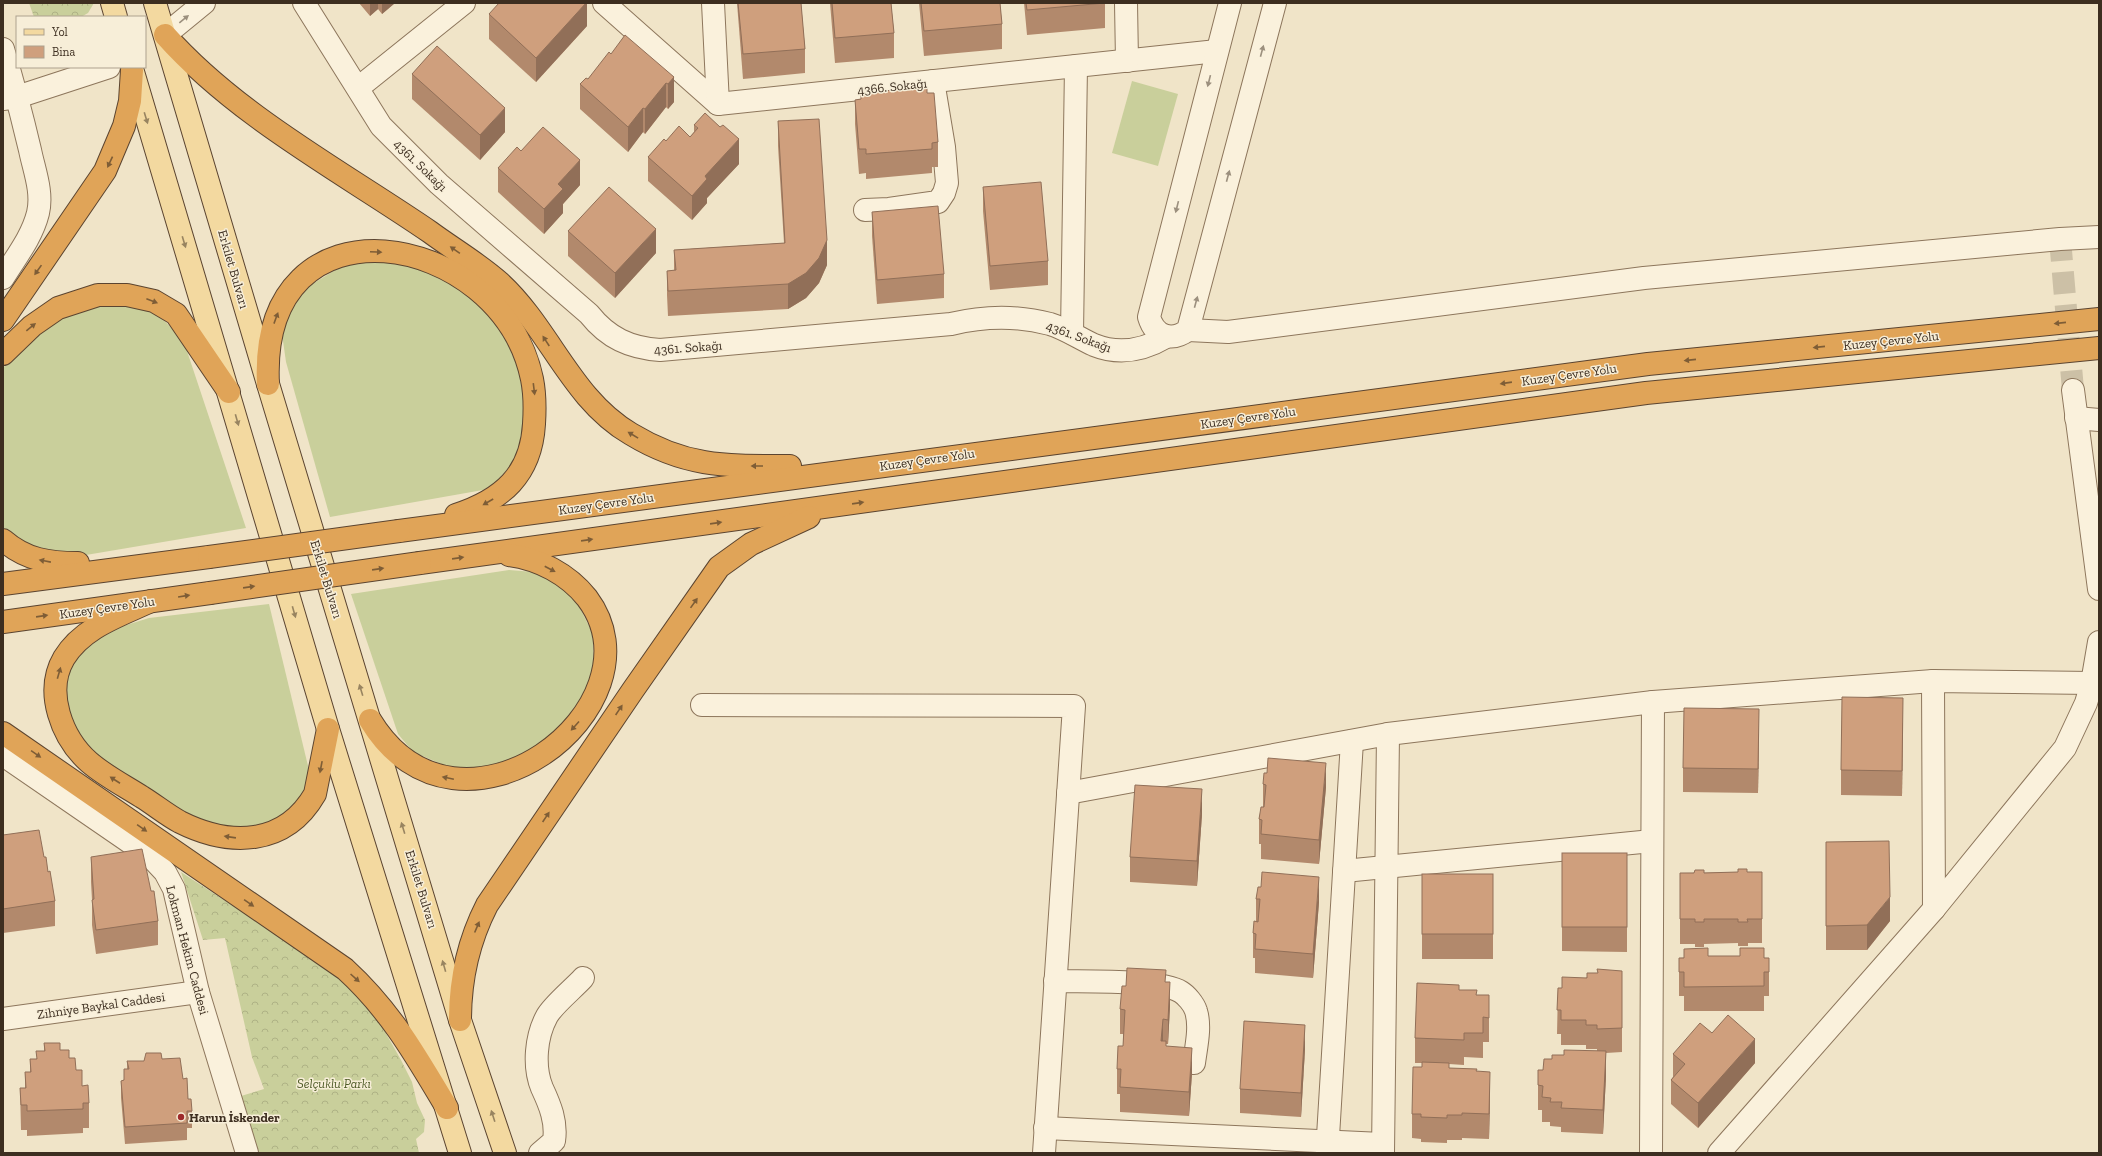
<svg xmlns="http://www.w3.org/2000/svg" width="2102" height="1156" viewBox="0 0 2102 1156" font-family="'Zilla Slab',serif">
<defs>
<pattern id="forest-crowns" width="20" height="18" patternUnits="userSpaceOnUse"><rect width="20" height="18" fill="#c9cf9b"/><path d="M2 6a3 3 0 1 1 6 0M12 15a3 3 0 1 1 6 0" fill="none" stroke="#aeb285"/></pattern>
</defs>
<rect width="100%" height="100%" fill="#f0e4c8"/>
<g fill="#c9cf9b">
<path d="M1132,81L1178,94L1158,166L1112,153Z"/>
<path d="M350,261L409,263L464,290L501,328L523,380L526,412L521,446L512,464L494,484L483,490L330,517L286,362L282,334L296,294Z"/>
<path d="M110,303C151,309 163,312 186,348L246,528L80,556L29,546L3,527V368L28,340L71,312Z"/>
<path d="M509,570L534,572L557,583L576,600L593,634L594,669L583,695L564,723L539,745L498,766L458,771L413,752L398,734L351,594Z"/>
<path d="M269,604L309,770L304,791L299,801L277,822L239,831L191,817L144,792L91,750L76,732L65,699L68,669L94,635L149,618Z"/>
</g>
<g fill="url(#forest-crowns)">
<path d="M29,3H94L88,13L81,17H34Z"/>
<path d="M181,872L345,979L366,998L401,1060L412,1082L417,1103L425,1120L424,1132L416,1139L419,1153H258L241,1096L264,1089L252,1057L225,938L203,940Z"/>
</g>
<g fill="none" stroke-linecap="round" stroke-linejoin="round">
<path stroke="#ccc0a6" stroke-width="22" stroke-dasharray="22 11" stroke-linecap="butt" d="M2060,239L2073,390"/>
<g stroke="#8d765c" stroke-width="24">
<g id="minor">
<path d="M304,3L381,126L439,184L589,314C608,338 630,348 660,350L951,324C984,316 1016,315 1050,324C1066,329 1079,338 1094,345C1119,355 1144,350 1166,337"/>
<path d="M604,3L718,104L1217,51"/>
<path d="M713,3L718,104"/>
<path d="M1126,3L1127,61"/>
<path d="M1230,3L1149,317C1155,337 1172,342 1188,330L1275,3"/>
<path d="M165,35L204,3"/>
<path d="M3,49C13,82 22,116 30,150C34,170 43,192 38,213C32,237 16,257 3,278"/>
<path d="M358,88L464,3"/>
<path d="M3,99L17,97L109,67"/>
<path d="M865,210L889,209L938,202L944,193L947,183L944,147L933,81"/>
<path d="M1188,330L1228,332L1644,278L2060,239L2099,237"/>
<path d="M1072,333L1076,66"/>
<path d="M2073,390L2099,589"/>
<path d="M2076,418L2099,420"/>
<path d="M1933,681L1934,909"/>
<path d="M702,705L1074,706L1044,1153"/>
<path d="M3,755L150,856L165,872L174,889L198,992L247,1153"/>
<path d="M1068,793L1388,734L1653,702L1933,681L2092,683"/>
<path d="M1344,871L1652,841"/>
<path d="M1055,981C1082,982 1160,979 1181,992C1186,995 1194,1004 1196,1011C1201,1027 1196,1047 1194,1063"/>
<path d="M3,1019L198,992"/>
<path d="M1045,1128L1382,1144"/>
<path d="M540,1153L554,1141C557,1122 550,1105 542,1088C533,1066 536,1036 547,1016C553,1005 574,988 583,978"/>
<path d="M1327,1153L1352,741"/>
<path d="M1383,1153L1388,734"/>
<path d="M1651,1153L1653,702"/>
<path d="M1719,1153L1934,909L2065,748L2086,703L2092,683L2099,642"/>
</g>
</g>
<g stroke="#5b4430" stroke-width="24">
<g id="major">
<path d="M112,3L116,17"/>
<path d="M155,3L268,384L460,1020L505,1153"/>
<path d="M133,72L328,729L460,1153"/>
</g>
</g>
<g stroke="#5b4430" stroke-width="24">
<g id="highway">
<path d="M165,35C237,116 341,171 430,232C453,249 479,264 500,283C550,329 571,399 631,434C687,468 728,466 790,466"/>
<path d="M3,320L105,171L124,126L130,101L132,70"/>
<path d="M3,354L32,326L58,308L98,295H127L154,301L176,314L229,392"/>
<path d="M268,384C258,187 501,229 532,379C535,394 535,409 534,424C531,475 502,500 456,515"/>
<path d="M399,531L1648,364L2099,319"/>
<path d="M3,540C26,560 49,563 78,563"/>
<path d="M420,563L1646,393L2099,348"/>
<path d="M3,584L209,557"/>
<path d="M151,601C119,616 83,627 64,658C44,692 62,738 89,762C105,776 125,786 142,797C155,805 167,815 180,822C230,847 285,846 315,794L328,729"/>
<path d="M3,622L210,593"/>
<path d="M370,720C459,867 668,706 587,598C568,574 539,559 509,555"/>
<path d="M3,733L345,969C391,1011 416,1056 447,1108"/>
<path d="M460,1020C460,978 468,942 487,905L633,690L719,567L751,544L809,517"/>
</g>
</g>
<use href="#minor" stroke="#faf1dc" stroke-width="22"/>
<use href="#major" stroke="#f3d9a0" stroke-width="22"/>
<use href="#highway" stroke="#e0a458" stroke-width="22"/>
<g stroke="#5b4430" stroke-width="24" stroke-linecap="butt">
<g id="highway-bridge">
<path d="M209,557L399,531"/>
<path d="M210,593L420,563"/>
</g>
</g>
<use href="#highway-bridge" stroke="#e0a458" stroke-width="22"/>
</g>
<g fill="#b2896c">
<path d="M359,3H395L382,14L378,9L370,16Z"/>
<path d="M587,3V26L536,82L489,39V14Z"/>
<path d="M737,3H801L805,49V73L743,79Z"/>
<path d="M830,3H891L894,33V58L835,63Z"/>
<path d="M919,3H1000L1002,24V49L924,56Z"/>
<path d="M1024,3H1105V28L1027,35Z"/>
<path d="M611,54L674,77V102L668,109L666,107L645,134L643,132L628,152L580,109V84L588,79Z"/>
<path d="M412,74L505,132L480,160L412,99Z"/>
<path d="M861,93H927L938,142V167H932V173L866,179V173L859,174L855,124V100L861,99Z"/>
<path d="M778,121L827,265L819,283L806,298L788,309L668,316L667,295V271L674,270V250L784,243L778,146Z"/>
<path d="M694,125L739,164L707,198V203L692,220L648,181V157L666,141L690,137L694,132Z"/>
<path d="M521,151L580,185L563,204V213L544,234L498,192V168Z"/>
<path d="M983,187L1048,261V285L990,290L983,211Z"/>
<path d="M872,212L944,274V298L877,304L872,236Z"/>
<path d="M568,231L656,253L615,298L568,256Z"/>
<path d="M1903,723L1902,796L1841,795V770Z"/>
<path d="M1759,734L1758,793L1683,792V768Z"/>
<path d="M1267,773L1326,787L1319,864L1261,859V844H1259V819L1263,807V784Z"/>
<path d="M1202,814L1197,886L1130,882V857Z"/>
<path d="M3,835L44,857L48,872L55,901V926L3,933Z"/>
<path d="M1826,842L1890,921L1867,950H1826Z"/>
<path d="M1562,853H1627V952L1562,951Z"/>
<path d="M91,857L151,891L158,921V945L96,954L92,925V900L91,882Z"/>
<path d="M1762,872V943H1748V946H1738V943L1704,944V947H1695V944H1680V873Z"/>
<rect x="1422" y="874" width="71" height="85"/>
<path d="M1261,887L1319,902L1313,978L1255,973V958H1253V933L1256,922V899Z"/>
<path d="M1708,956L1769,958V996H1764V1011H1684V996H1679V958Z"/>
<path d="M1622,971V1052L1606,1053V1076L1603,1134L1561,1132V1127L1550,1126V1122H1542V1110H1538V1085L1543,1070L1552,1059L1564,1055L1597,1051V1049H1586V1045H1561V1034H1557L1558,988H1562L1597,973Z"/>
<path d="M1166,982L1170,1006L1168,1044H1166V1046L1192,1073L1189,1116L1120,1112V1094H1117V1069L1123,1046V1034H1120V1009L1126,986Z"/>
<path d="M1459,990L1477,995H1489V1042H1483V1058L1464,1057V1065L1449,1064V1068L1477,1071L1490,1096L1489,1139L1462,1138V1140H1447V1143L1421,1142V1139L1412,1138V1114L1422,1067V1063H1415V1038Z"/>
<path d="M1712,1033L1755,1063L1698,1128L1671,1104V1080L1673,1077V1054Z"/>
<path d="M44,1043L60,1050L69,1058L76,1070L82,1086L89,1103V1128H83V1133L27,1136V1130H21L20,1088H25V1072H30V1059H36L44,1051Z"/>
<path d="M1305,1049L1301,1117L1240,1113V1089Z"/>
<path d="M162,1059L183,1079L188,1099L192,1111V1128H187V1140L125,1144L121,1098V1081L124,1080L127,1069V1061H144Z"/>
</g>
<g fill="#916f58">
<path d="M370,3H378V9L370,16Z"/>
<path d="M382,3H395L382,14Z"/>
<path d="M586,3H587V26L536,82V58Z"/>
<path d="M674,77V102L668,109V84Z"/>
<path d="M666,83V107L645,134V109Z"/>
<path d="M505,108V132L480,160V135Z"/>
<path d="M643,108V132L628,152V127Z"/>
<path d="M739,139V164L707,198V203L692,220V196L705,176Z"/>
<path d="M580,160V185L563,204V213L544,234V209L558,184Z"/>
<path d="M656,229V253L615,298V273Z"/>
<path d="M827,240V265L819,283L806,298L788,309V284Z"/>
<path d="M1903,698V723L1902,796V771Z"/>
<path d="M1759,709V734L1758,793V769Z"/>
<path d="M1326,763V787L1319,864V840Z"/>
<path d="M1202,789V814L1197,886V861Z"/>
<path d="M1319,877V902L1313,978V954Z"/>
<path d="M1890,897V921L1867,950V925Z"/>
<path d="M1170,982V1006L1168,1044V1020Z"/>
<path d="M1163,1019V1044L1161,1041Z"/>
<path d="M1305,1025V1049L1301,1117V1093Z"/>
<path d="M1755,1039V1063L1698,1128V1103Z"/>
<path d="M1192,1048V1073L1189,1116V1092Z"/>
<path d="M1606,1051V1076L1603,1134V1110Z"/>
<path d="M1490,1072V1096L1489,1139V1114Z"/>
</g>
<g fill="#cf9f7d" stroke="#916f58">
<path d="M499,3H586L536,58L489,14Z"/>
<path d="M738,3H801L805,49L743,54Z"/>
<path d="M832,3H891L894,33L835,38Z"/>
<path d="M921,3H1000L1002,24L924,31Z"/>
<path d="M1026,3H1105L1027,10Z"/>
<path d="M625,35L674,77L668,84L666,83L645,109L643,108L628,127L580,84L586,78L588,79L609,52L611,54Z"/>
<path d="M437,46L505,108L480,135L412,74Z"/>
<path d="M927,87V93H934L938,142L932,143V149L866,154V149H859L855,100L861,99V93Z"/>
<path d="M705,113L720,127L723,125L739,139L705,176L707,179L692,196L648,157L664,139L666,141L679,126L690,137L698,128L694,125Z"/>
<path d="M819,119L827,240L819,258L806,273L788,284L668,291L667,271L676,270L674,250L785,243L778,121Z"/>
<path d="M543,127L580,160L558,184L563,189L544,209L498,168L517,147L521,151Z"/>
<path d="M1041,182L1048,261L990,266L983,187Z"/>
<path d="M609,187L656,229L615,273L568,231Z"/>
<path d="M938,206L944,274L877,280L872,212Z"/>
<path d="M1842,697L1903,698L1902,771L1841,770Z"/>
<path d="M1684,708L1759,709L1758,769L1683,768Z"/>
<path d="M1268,758L1326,763L1319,840L1261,834L1262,820L1259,819L1261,807H1264L1266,785L1263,784L1264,773H1267Z"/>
<path d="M1135,785L1202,789L1197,861L1130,857Z"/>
<path d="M39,830L44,857H46L48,872L50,871L55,901L3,909V835Z"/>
<path d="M1889,841L1890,897L1867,925L1826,926V842Z"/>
<path d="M142,849L151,891H154L158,921L96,930L92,900L94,899L91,857Z"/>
<rect x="1562" y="853" width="65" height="74"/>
<path d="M1738,869H1747V872H1762V919H1747L1748,922H1738V919H1704V922H1695V919H1680V873H1694L1695,870H1704V873L1738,872Z"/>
<path d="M1262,872L1319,877L1313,954L1255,949L1256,934L1253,933L1254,921L1258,922L1260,899H1256L1258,887H1261Z"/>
<rect x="1422" y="874" width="71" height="60"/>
<path d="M1708,948V956H1740V948H1764V958H1769V972H1764V986L1684,987V972H1679V958H1684V949Z"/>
<path d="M1127,968L1166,970L1165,982H1170L1168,1020L1163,1019L1161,1041H1166V1046L1192,1048L1189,1092L1120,1087L1121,1069H1117L1118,1046H1123L1125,1010L1120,1009L1122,986H1126Z"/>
<path d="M1597,969L1622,971V1028L1597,1029V1025H1586V1020H1561V1010H1557L1558,988H1562V977L1587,978V973H1598Z"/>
<path d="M1417,983L1459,985V990H1477L1476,995H1489V1018L1483,1017V1033H1464V1040L1415,1038Z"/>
<path d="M1728,1015L1755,1039L1698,1103L1671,1080L1685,1064L1673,1054L1700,1023L1712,1033Z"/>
<path d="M1244,1021L1305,1025L1301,1093L1240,1089Z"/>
<path d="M44,1043H60V1050H69V1058H75L76,1070H82V1086L88,1085L89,1103H83V1109L27,1111V1105H21L20,1088H26L25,1072H31L30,1059H37L36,1051H45Z"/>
<path d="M1564,1050L1606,1051L1603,1110L1561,1108L1562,1102H1550L1551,1098L1542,1097L1543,1086L1538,1085V1070H1543L1544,1059H1552V1055H1564Z"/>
<path d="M146,1053H161L162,1059L180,1058L183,1079L187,1078L188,1099H191L192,1111H187V1123L125,1127L121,1081L124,1080V1069H129L127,1061H144Z"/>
<path d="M1422,1062L1449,1063V1068L1477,1069L1476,1071L1490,1072L1489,1114L1462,1113V1115H1447V1118L1421,1117V1114H1412L1413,1067H1422Z"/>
</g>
<defs><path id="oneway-solid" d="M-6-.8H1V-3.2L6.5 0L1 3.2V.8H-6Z"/></defs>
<g fill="#9c907e">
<use href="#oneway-solid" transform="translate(184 19) rotate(-39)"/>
<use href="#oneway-solid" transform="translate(1262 51) rotate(-75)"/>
<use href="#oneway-solid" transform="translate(1209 81) rotate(104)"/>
<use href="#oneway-solid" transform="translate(1228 176) rotate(-75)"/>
<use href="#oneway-solid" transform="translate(1177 207) rotate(104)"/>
<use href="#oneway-solid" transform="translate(1196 302) rotate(-75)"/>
</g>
<g fill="#988460">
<use href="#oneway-solid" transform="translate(146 118) rotate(73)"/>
<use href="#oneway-solid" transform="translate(184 242) rotate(73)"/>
<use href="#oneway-solid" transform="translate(237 420) rotate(74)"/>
<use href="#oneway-solid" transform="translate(294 612) rotate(74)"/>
<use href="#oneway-solid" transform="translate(361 690) rotate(-107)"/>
<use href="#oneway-solid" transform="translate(403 828) rotate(-107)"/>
<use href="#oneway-solid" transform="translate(444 966) rotate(-106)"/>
<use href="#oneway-solid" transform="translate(493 1116) rotate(-108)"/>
</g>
<g fill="#7e5d36">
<use href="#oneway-solid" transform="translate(110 162) rotate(115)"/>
<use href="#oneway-solid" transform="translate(455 250) rotate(-145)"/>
<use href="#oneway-solid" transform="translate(376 252) rotate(3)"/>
<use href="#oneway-solid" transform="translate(38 270) rotate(125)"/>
<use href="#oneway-solid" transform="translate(152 301) rotate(21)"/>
<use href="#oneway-solid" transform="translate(276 318) rotate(-70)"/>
<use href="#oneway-solid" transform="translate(2060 323) rotate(174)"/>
<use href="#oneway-solid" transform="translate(31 327) rotate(-39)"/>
<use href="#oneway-solid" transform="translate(546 341) rotate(-123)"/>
<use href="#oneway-solid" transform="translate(1819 347) rotate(174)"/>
<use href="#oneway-solid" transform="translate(1690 360) rotate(174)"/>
<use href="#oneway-solid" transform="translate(1506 383) rotate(172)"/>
<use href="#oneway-solid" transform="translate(534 389) rotate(83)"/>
<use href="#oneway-solid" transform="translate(633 435) rotate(-149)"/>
<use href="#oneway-solid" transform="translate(757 466) rotate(180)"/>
<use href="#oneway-solid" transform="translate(488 502) rotate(150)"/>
<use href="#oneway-solid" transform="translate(858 503) rotate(-8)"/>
<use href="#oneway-solid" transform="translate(716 523) rotate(-8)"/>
<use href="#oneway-solid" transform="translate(587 540) rotate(-8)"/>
<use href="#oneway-solid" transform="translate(458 558) rotate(-8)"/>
<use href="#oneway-solid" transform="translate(45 561) rotate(-169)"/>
<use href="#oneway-solid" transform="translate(378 569) rotate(-8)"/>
<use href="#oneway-solid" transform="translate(550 569) rotate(28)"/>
<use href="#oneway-solid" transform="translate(249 587) rotate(-8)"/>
<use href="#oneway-solid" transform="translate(184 596) rotate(-9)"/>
<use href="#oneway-solid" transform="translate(694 603) rotate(-55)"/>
<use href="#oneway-solid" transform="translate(42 616) rotate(-8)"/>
<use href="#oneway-solid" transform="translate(59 673) rotate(-74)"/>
<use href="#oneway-solid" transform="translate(619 710) rotate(-56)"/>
<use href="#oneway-solid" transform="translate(575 726) rotate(132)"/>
<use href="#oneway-solid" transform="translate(36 754) rotate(35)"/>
<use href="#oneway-solid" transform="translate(321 767) rotate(101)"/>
<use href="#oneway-solid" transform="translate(448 778) rotate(-168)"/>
<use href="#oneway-solid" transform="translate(115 780) rotate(-147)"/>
<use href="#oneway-solid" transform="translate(546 817) rotate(-56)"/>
<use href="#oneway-solid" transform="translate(142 828) rotate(35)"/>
<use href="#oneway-solid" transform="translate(230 837) rotate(-172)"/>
<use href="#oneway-solid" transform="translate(249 903) rotate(35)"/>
<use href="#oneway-solid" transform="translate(477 927) rotate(-67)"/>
<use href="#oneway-solid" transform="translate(355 978) rotate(42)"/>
</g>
<circle fill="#9e2a2b" stroke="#f7eed8" stroke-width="1.5" cx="181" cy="1117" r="4"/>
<g text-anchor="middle" stroke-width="3" stroke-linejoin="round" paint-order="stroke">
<g font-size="13" fill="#3d2e20" stroke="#f7eed8">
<text transform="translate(892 86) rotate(-6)" y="5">4366. Sokağı</text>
<text transform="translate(421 165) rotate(44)" y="5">4361. Sokağı</text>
<text transform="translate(234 269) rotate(74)" y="5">Erkilet Bulvarı</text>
<text transform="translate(1079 336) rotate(20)" y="5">4361. Sokağı</text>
<text transform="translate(1891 340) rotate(-6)" y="5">Kuzey Çevre Yolu</text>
<text transform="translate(688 347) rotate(-4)" y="5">4361. Sokağı</text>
<text transform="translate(1569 374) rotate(-8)" y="5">Kuzey Çevre Yolu</text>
<text transform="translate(1248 417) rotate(-8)" y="5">Kuzey Çevre Yolu</text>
<text transform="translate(927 459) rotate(-8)" y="5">Kuzey Çevre Yolu</text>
<text transform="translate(606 503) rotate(-8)" y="5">Kuzey Çevre Yolu</text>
<text transform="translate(327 579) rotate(73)" y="5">Erkilet Bulvarı</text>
<text transform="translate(107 607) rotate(-8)" y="5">Kuzey Çevre Yolu</text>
<text transform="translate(422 889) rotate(73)" y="5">Erkilet Bulvarı</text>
<text transform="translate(188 950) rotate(75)" y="5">Lokman Hekim Caddesi</text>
<text transform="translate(101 1005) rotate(-8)" y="5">Zihniye Baykal Caddesi</text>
</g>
<g font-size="13" font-style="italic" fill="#4d5a26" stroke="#f7eed8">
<text x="334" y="1088">Selçuklu Parkı</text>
</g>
<g font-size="13" font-weight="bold" fill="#3d2e20" stroke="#f7eed8" text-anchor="start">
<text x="189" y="1122">Harun İskender</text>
</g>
</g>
<rect width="2102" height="1156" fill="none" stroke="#3d2e20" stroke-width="8"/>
<rect x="16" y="16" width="130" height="52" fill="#f7eed8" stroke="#ada18e"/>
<rect x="24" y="29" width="20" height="6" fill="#f3d9a0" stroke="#ada18e"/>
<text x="52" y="36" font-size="12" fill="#3d2e20">Yol</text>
<rect x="24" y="46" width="20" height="12" fill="#cf9f7d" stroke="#ada18e"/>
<text x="52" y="56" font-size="12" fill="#3d2e20">Bina</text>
</svg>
